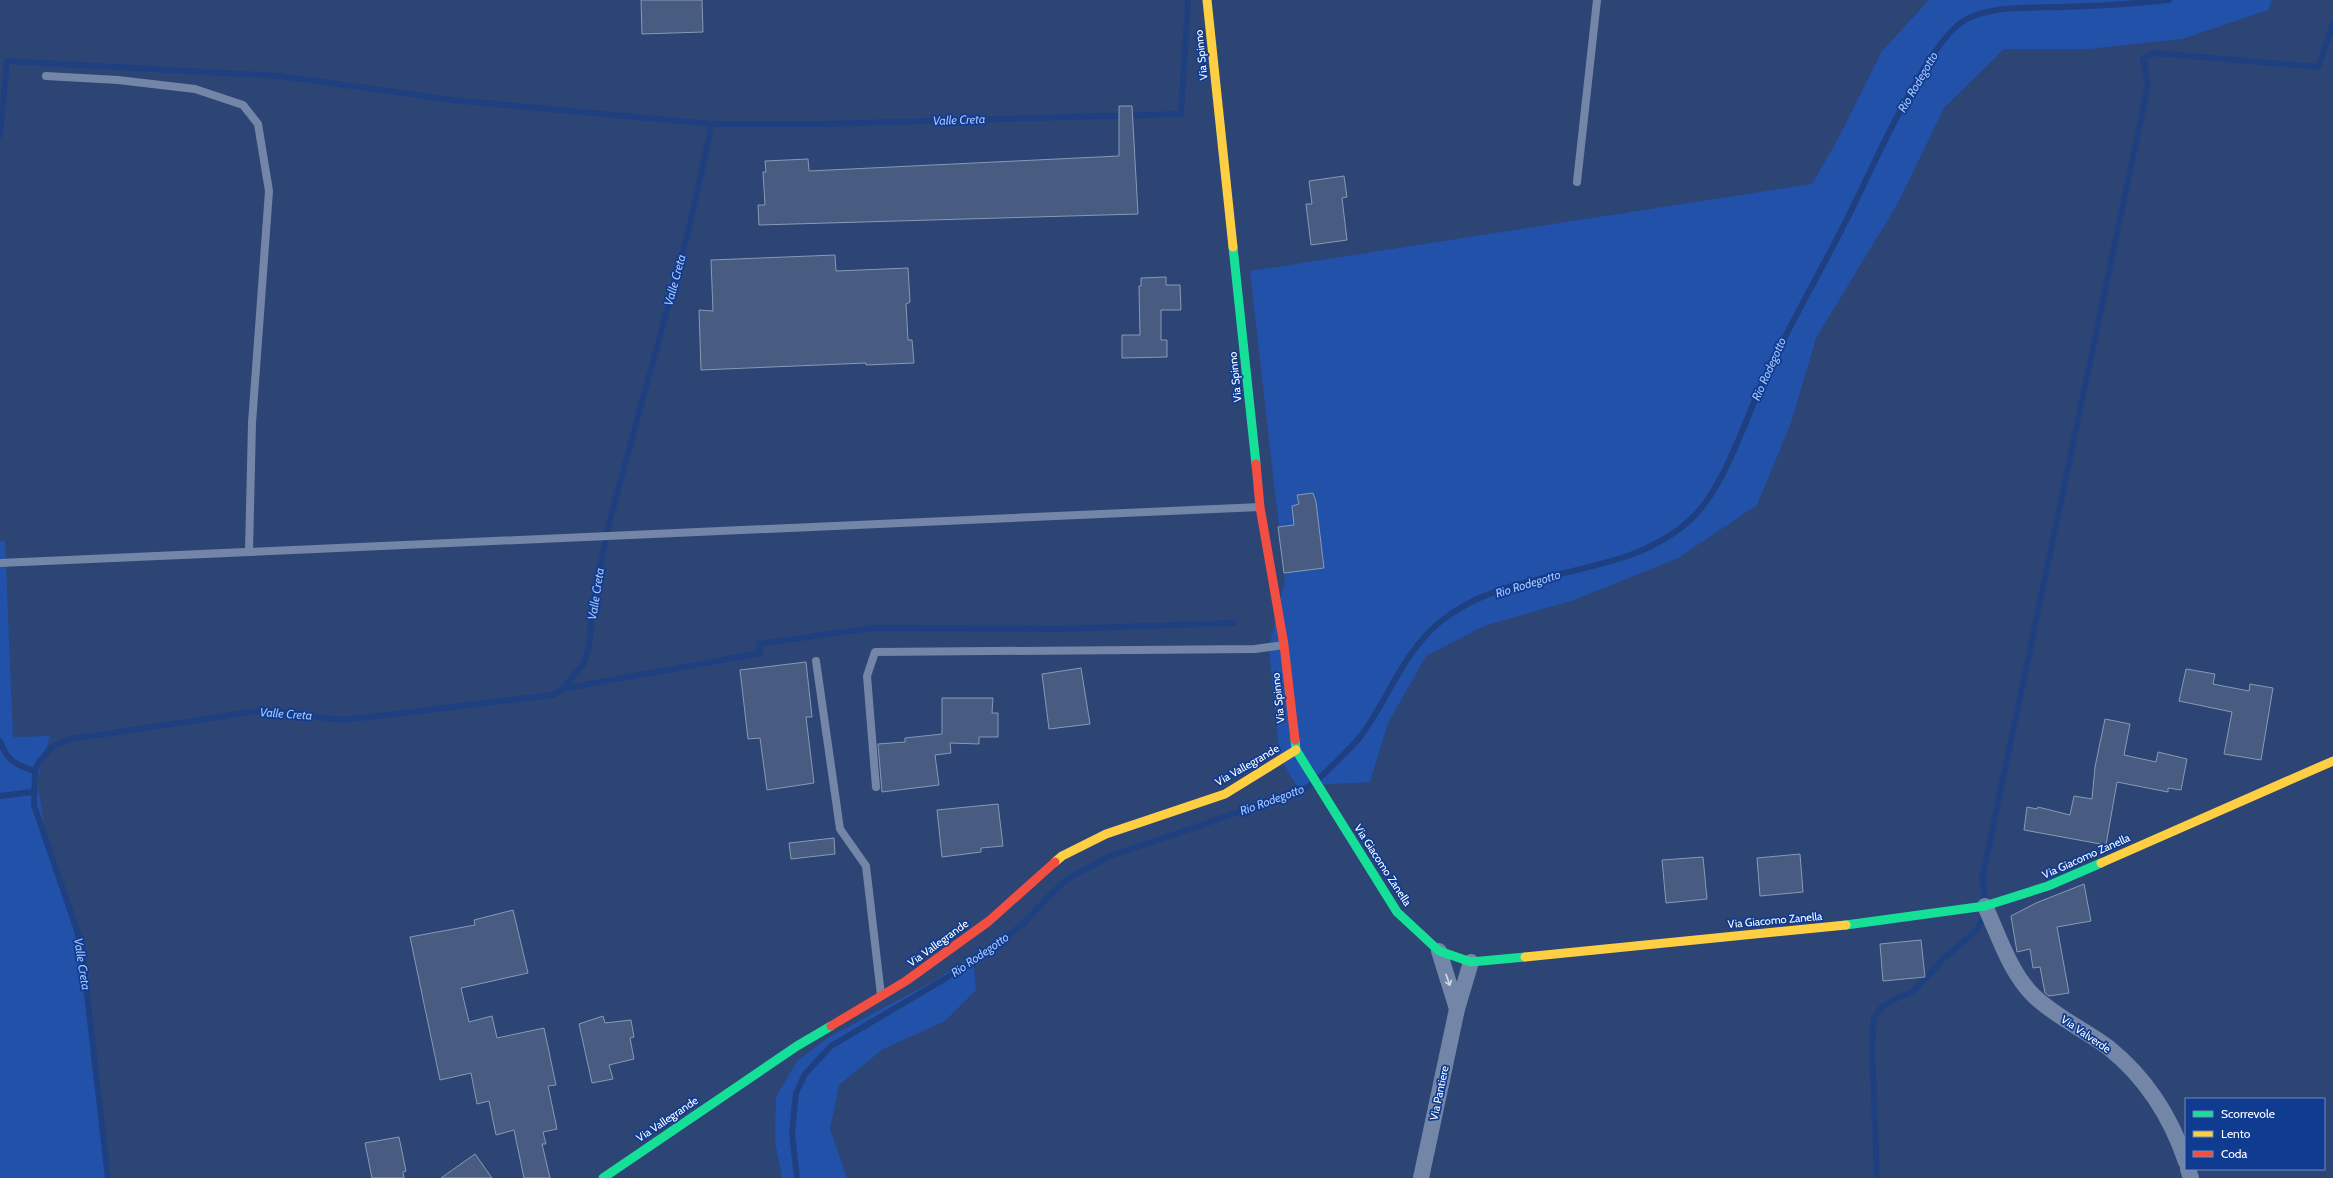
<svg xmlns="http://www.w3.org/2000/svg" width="2333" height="1178" viewBox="0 0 2333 1178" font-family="Cabin,sans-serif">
<rect width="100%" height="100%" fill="#2c4574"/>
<g fill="#2251a9">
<path d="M1929,0H2272L2268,10L2182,39L2088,49H2004L1944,108L1898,203L1816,338L1791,423L1757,505L1678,558L1574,600L1484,626L1426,656L1388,723L1370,782L1297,786L1283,763L1279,748L1269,648L1285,580L1250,271L1812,184L1839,137L1882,51Z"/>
<path d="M0,541H5L13,737L50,736L37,779L45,833L71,920L89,993L107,1178H0Z"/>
<path d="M973,956L976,990L945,1021L883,1049L839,1085L830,1129L847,1178H782L775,1141L776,1097L797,1061L829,1037L932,982Z"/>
</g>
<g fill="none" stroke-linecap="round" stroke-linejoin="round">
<g stroke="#1f4080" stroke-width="6">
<path d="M0,135L7,61L281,76L452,100L712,124H821L1181,114L1188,0"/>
<path d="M562,689L761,653L759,644L871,628L1061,629L1234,623"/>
<path d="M0,741C8,762 16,765 35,771"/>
<path d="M0,796L33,792"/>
<path d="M1986,903L1982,879L2148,85L2143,58L2155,53L2318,67L2333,23"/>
<path d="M108,1178L81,942L34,805L35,771L39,762L53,746L71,739L265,710L343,720L553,695L562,689L583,665L589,646L593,602L608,527L688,233L712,124"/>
<path d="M797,1178L792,1133L796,1093L805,1074L831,1046L975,961L1023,924L1053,892L1069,878L1110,856L1298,792C1311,787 1318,779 1328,770C1339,759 1350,749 1360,737C1388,700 1403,652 1440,622C1511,563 1625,583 1692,518C1722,490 1743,427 1760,388C1787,329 1819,275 1848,217C1870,174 1926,42 1965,20C1992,5 2030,8 2060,7C2096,6 2132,4 2169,0"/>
<path d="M1877,1178L1872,1048L1874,1018L1882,1007L1899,997L1913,992L1944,958L1976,931L1986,913"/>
</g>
</g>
<g fill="#485c82" stroke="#8999b5">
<path d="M641,0H702L703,32L642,34Z"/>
<path d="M1119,106H1132L1138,214L759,225L758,205H765L763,172H766L765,161L808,159L809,171L1119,156Z"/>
<path d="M1344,176L1347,197L1342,198L1347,240L1311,245L1306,204H1312L1309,181Z"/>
<path d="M835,255L836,271L908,268L910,302L906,304L908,340H912L914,363L866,365V363L701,370L699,310L713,311L711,260Z"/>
<path d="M1166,277V285H1180L1181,310H1161V340H1167V357L1122,358V335H1140L1139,286H1141V278Z"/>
<path d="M1313,493L1316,502L1324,568L1284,573L1278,527L1294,525L1292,506L1299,504L1297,495Z"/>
<path d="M806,662L812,717H806L814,783L767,790L760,738L748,739L740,670Z"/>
<path d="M1081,668L1090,724L1049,729L1042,674Z"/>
<path d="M2186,669L2215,674L2213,684L2249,691L2250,684L2273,688L2261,760L2224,754L2232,712L2179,701Z"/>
<path d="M942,698H993L992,713H998V737H979V744L950,743L951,753L935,755L939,785L882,792L878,744L905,742V738L942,734Z"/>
<path d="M2105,719L2130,724L2124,755L2156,762L2158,752L2187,759L2181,790L2168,788V792L2117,782L2106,845L2024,830L2027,807L2037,809L2038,807L2070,815L2074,796L2092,799L2095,767Z"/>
<path d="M998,804L1003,846L981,848V852L942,857L937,810Z"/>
<path d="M834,838L835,854L791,859L789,843Z"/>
<path d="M1800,854L1803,892L1760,896L1757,858Z"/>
<path d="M1703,857L1707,899L1666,903L1662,860Z"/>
<path d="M2084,884L2091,921L2057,927L2069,993L2049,996L2045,993L2040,967L2033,968L2030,949L2017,952L2011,916L2036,903Z"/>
<path d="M513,910L528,973L461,988L469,1022L492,1016L497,1038L544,1028L556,1085L548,1086L557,1129L543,1132L546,1144H542L550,1178H524L514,1130L496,1135L489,1101L477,1104L471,1073L440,1080L410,937L475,925L474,920Z"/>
<path d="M1921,940L1925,977L1883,981L1880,944Z"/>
<path d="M603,1016L605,1023L631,1020L634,1037L630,1038L634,1059L609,1065L613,1079L592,1083L579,1024Z"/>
<path d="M399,1137L406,1171L403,1172L404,1178H372L365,1143Z"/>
<path d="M475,1154L492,1178H441Z"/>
</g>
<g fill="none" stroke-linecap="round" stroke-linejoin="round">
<g stroke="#7486a7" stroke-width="8">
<path d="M46,76L118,80L195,89L243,105L258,124L269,191L252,423L249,551"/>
<path d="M1577,182L1597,0"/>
<path d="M0,563L1260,507"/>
<path d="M816,661L840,829L866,866L881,995"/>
<path d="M876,787L867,676L875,652L1255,649L1284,645"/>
</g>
<g stroke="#7486a7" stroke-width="16">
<path d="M1985,906C1999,936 2010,973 2034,996C2056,1017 2085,1030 2109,1048C2146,1078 2171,1117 2186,1162"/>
<path d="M1439,951L1457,1009"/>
<path d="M2188,1169L2191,1178"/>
<path d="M1421,1178L1457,1009L1471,962"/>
</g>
<g stroke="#16e098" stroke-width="9">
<path d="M1233,247L1256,464"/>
<path d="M1295,740L1296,750L1397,912L1439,951L1471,962L1525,957"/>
<path d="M1846,925L1985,906L2048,886L2101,863"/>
<path d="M603,1178L797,1046L831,1026"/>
</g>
<g stroke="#ffcf43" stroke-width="9">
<path d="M1207,0L1233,247"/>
<path d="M1055,862L1062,856L1106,834L1225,794L1296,750"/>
<path d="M2101,863L2333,761"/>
<path d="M1525,957L1846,925"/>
</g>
<g stroke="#f24e42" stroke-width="9">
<path d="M1256,464L1260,507L1284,645L1295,740"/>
<path d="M831,1026L906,981L989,921L1055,862"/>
</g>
</g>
<defs><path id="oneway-shaft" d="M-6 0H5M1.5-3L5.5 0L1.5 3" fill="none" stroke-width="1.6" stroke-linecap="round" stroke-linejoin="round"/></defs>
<use stroke="#d5dbe5" href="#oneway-shaft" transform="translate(1448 980) rotate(71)"/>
<g text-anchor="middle" stroke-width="3.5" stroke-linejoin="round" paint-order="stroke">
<g font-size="11" fill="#fff" stroke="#0f3b91">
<text transform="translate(1201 55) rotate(-96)" y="4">Via Spinno</text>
<text transform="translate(1235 377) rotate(-96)" y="4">Via Spinno</text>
<text transform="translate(1278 698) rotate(-96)" y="4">Via Spinno</text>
<text transform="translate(1247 765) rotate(-30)" y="4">Via Vallegrande</text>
<text transform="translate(2086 856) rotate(-24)" y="4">Via Giacomo Zanella</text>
<text transform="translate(1383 865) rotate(57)" y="4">Via Giacomo Zanella</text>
<text transform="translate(1775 920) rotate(-5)" y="4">Via Giacomo Zanella</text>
<text transform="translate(938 943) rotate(-36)" y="4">Via Vallegrande</text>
<text transform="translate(2086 1034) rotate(34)" y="4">Via Valverde</text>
<text transform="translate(1439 1093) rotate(-78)" y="4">Via Pantiere</text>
<text transform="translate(667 1119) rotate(-34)" y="4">Via Vallegrande</text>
</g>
<g font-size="12" font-style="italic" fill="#a5c4fb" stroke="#0f3b91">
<text transform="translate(1918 82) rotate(-60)" y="4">Rio Rodegotto</text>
<text transform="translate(959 120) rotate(-2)" y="4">Valle Creta</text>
<text transform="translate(675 280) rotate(-75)" y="4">Valle Creta</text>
<text transform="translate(1769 369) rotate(-66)" y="4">Rio Rodegotto</text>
<text transform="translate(1528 584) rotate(-17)" y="4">Rio Rodegotto</text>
<text transform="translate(596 594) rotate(-81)" y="4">Valle Creta</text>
<text transform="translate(286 714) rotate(4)" y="4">Valle Creta</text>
<text transform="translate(1272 800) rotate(-20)" y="4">Rio Rodegotto</text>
<text transform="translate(980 955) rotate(-35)" y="4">Rio Rodegotto</text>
<text transform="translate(82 964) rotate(81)" y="4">Valle Creta</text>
</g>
</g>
<rect x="2185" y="1098" width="140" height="72" fill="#0f3b91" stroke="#6f89bd"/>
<rect x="2193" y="1111" width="20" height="6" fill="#16e098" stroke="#6f89bd"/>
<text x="2221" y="1118" font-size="12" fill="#ffffff">Scorrevole</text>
<rect x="2193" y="1131" width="20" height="6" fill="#ffcf43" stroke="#6f89bd"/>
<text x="2221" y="1138" font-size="12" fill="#ffffff">Lento</text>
<rect x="2193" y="1151" width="20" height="6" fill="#f24e42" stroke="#6f89bd"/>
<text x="2221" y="1158" font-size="12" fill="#ffffff">Coda</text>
</svg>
